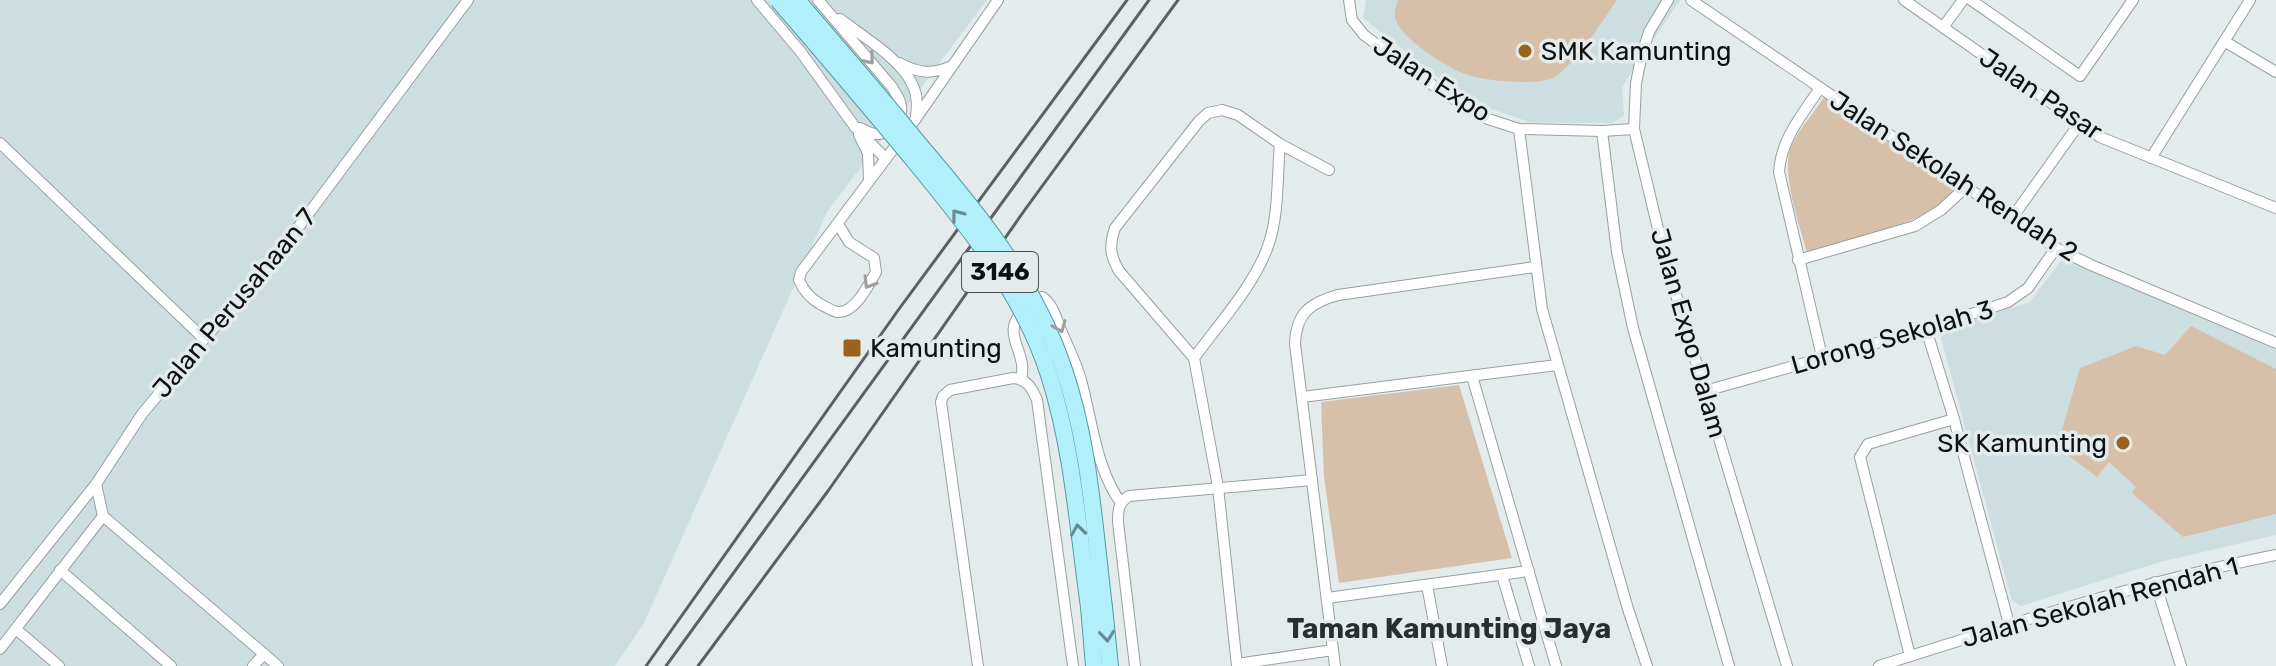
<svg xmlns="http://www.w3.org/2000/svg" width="2276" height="666" viewBox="0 0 2276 666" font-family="Rubik,sans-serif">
<rect width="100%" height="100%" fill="#e3ebec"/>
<g fill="#cddee1">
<path d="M0,0H987L827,212L644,623L615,666H0Z"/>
<path d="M1366,0H1680L1622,87L1624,116L1612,123H1593L1529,122L1475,103L1445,83L1363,18Z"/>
<path d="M2062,259L2276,350V535L2160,562L2021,606L2012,601L1941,338L1947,328L2030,302Z"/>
</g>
<g fill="#d7c0a9">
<path d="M1398,0H1617C1603,20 1572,71 1550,79C1532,85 1484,81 1465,74C1445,66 1401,39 1395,18C1394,12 1396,6 1398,0Z"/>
<path d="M1825,96L1956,187L1944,201L1920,217L1808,257C1801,228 1778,169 1793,142C1802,126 1815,111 1825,96Z"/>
<path d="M2191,326L2276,369V514L2183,537L2132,493L2136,487L2109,462L2097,477L2057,447L2080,368L2136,346L2165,355Z"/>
<path d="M1459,385L1512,558L1339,583L1324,477L1321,402Z"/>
</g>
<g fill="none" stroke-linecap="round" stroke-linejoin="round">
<g stroke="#989fa0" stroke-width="12">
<g id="street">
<path d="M757,0L800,51L855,127L886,159"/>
<path d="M818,0L892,87C896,94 903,103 901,112C899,121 888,133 879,134C873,135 866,131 860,128"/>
<path d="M1349,0L1352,20L1364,35L1445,94L1488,119L1519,129L1602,131L1634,129"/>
<path d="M1668,0L1649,32L1642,54L1636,83L1634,129L1665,258L1787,666"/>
<path d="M1691,0L2056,248L2091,265L2276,343"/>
<path d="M1904,0L2100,137L2276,208"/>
<path d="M1971,0L2080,76L2133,0"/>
<path d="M840,19C863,37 902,59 913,86C918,96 917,107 916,117"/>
<path d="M1944,26L1963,0"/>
<path d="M2224,41L2276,72"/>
<path d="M899,63C918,73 931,75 952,66"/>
<path d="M1820,88C1802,115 1781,139 1779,172L1822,357"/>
<path d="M1519,129L1542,309L1628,609L1647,666"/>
<path d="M1602,131L1617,252L1633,328L1729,666"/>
<path d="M859,135L868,153L869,181"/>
<path d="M0,143L204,339"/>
<path d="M2151,158L2250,0"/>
<path d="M2012,218L2079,124"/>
<path d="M838,224L849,242L874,258L876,272C869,284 855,314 837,312C832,311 824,306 820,304C810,298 803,290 799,280L801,272L915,120L998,0"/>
<path d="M1798,260L1915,226L1941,210L1967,186"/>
<path d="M1926,329L1954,419L2009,624"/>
<path d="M1194,358L1119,271C1110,255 1109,246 1115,228L1199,121L1208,113L1222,110L1238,115L1280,144L1329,170"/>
<path d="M1472,376L1556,666"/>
<path d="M1021,379C1029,350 997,335 1026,307C1032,301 1035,298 1042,297C1052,303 1056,317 1060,328C1067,345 1076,362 1081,380C1092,420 1096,469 1121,503"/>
<path d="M1705,391L1926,329L2008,302L2028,288L2056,248"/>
<path d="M1302,397L1557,365"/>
<path d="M96,484L103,516L278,666"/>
<path d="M60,570L171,666"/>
<path d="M1502,575L1529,666"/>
<path d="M2155,582L2181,666"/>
<path d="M1427,585L1442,666"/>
<path d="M1327,598L1529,571"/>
<path d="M0,604L96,484L142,414L204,339L262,273L300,225L468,0"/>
<path d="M16,629L59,666"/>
<path d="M0,649L103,516"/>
<path d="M1910,656L1860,457L1868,444L1954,419"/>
<path d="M1237,664L1333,650"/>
<path d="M253,666L264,654"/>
<path d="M978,666L941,402L943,396L950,390L1013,378C1027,379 1032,388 1037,400L1073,666"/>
<path d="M1135,666L1118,522C1118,510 1118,503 1129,496L1312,480"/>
<path d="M1237,666L1218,487L1194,358C1218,325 1257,282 1269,243C1279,214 1277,174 1280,144"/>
<path d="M1335,666L1295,344C1296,314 1309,303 1338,295L1535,267"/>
<path d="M1879,666C2011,624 2141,582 2276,555"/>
</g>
</g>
<g stroke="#569aa6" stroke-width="18">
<g id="primary">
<path d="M1089,607L1094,666"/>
<path d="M1104,607L1110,666"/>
</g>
</g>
<use href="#street" stroke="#fff" stroke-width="10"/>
<use href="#primary" stroke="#b1effa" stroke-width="16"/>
<g stroke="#5c6061" stroke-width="3">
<path d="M646,666L899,309L1127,0"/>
<path d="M666,666L1149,0"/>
<path d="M698,666L828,491L1024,211L1178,0"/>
</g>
<g stroke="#569aa6" stroke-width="18" stroke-linecap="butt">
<g id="primary-bridge">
<path d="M778,0C823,52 867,104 911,157C966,224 1022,291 1049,375C1073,450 1078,530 1089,607"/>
<path d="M797,0C838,48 879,95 919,144C977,212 1034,281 1063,367C1090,444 1094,527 1104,607"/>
</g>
</g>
<use href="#primary-bridge" stroke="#b1effa" stroke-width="16"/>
</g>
<defs><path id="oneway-chevron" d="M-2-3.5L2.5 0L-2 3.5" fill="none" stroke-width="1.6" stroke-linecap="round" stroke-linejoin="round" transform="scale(2)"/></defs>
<g stroke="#9f9fa0">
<use href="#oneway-chevron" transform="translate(869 59) rotate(50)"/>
<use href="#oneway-chevron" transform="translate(869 283) rotate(122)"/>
<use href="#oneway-chevron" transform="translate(1060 327) rotate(68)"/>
</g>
<g stroke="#688b91">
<use href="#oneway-chevron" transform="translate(957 215) rotate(-128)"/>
<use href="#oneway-chevron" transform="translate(1078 530) rotate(-98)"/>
<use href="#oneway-chevron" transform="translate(1107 636) rotate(84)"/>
</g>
<g fill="#9a631d" stroke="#e3ebec" stroke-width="3">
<circle cx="1525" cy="51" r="8"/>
<rect x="842" y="338" width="20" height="20" rx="4"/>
<circle cx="2123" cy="443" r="8"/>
</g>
<g text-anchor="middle" stroke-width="7" stroke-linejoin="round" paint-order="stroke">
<rect fill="#e3ebec" stroke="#4e5253" stroke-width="2" x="962" y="252" width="76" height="40" rx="6"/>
<g font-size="24" font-weight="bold" fill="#0e1011">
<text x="1000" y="280">3146</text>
</g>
<g font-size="26" fill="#0e1011" stroke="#e3ebec" text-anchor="start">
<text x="1541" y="60">SMK Kamunting</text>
<text x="870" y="357">Kamunting</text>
<text x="2107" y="452" text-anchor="end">SK Kamunting</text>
</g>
<g font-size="26" fill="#0e1011" stroke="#e3ebec">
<text transform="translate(1432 79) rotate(33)" y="9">Jalan Expo</text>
<text transform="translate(2041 94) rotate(34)" y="9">Jalan Pasar</text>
<text transform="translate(1954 176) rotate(33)" y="9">Jalan Sekolah Rendah 2</text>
<text transform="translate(234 303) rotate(-50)" y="9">Jalan Perusahaan 7</text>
<text transform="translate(1689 333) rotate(74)" y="9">Jalan Expo Dalam</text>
<text transform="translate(1892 337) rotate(-16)" y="9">Lorong Sekolah 3</text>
<text transform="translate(2100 602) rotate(-15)" y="9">Jalan Sekolah Rendah 1</text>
</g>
<g font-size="28" font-weight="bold" fill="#292f30" stroke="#e3ebec">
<text x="1449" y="638">Taman Kamunting Jaya</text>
</g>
</g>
</svg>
